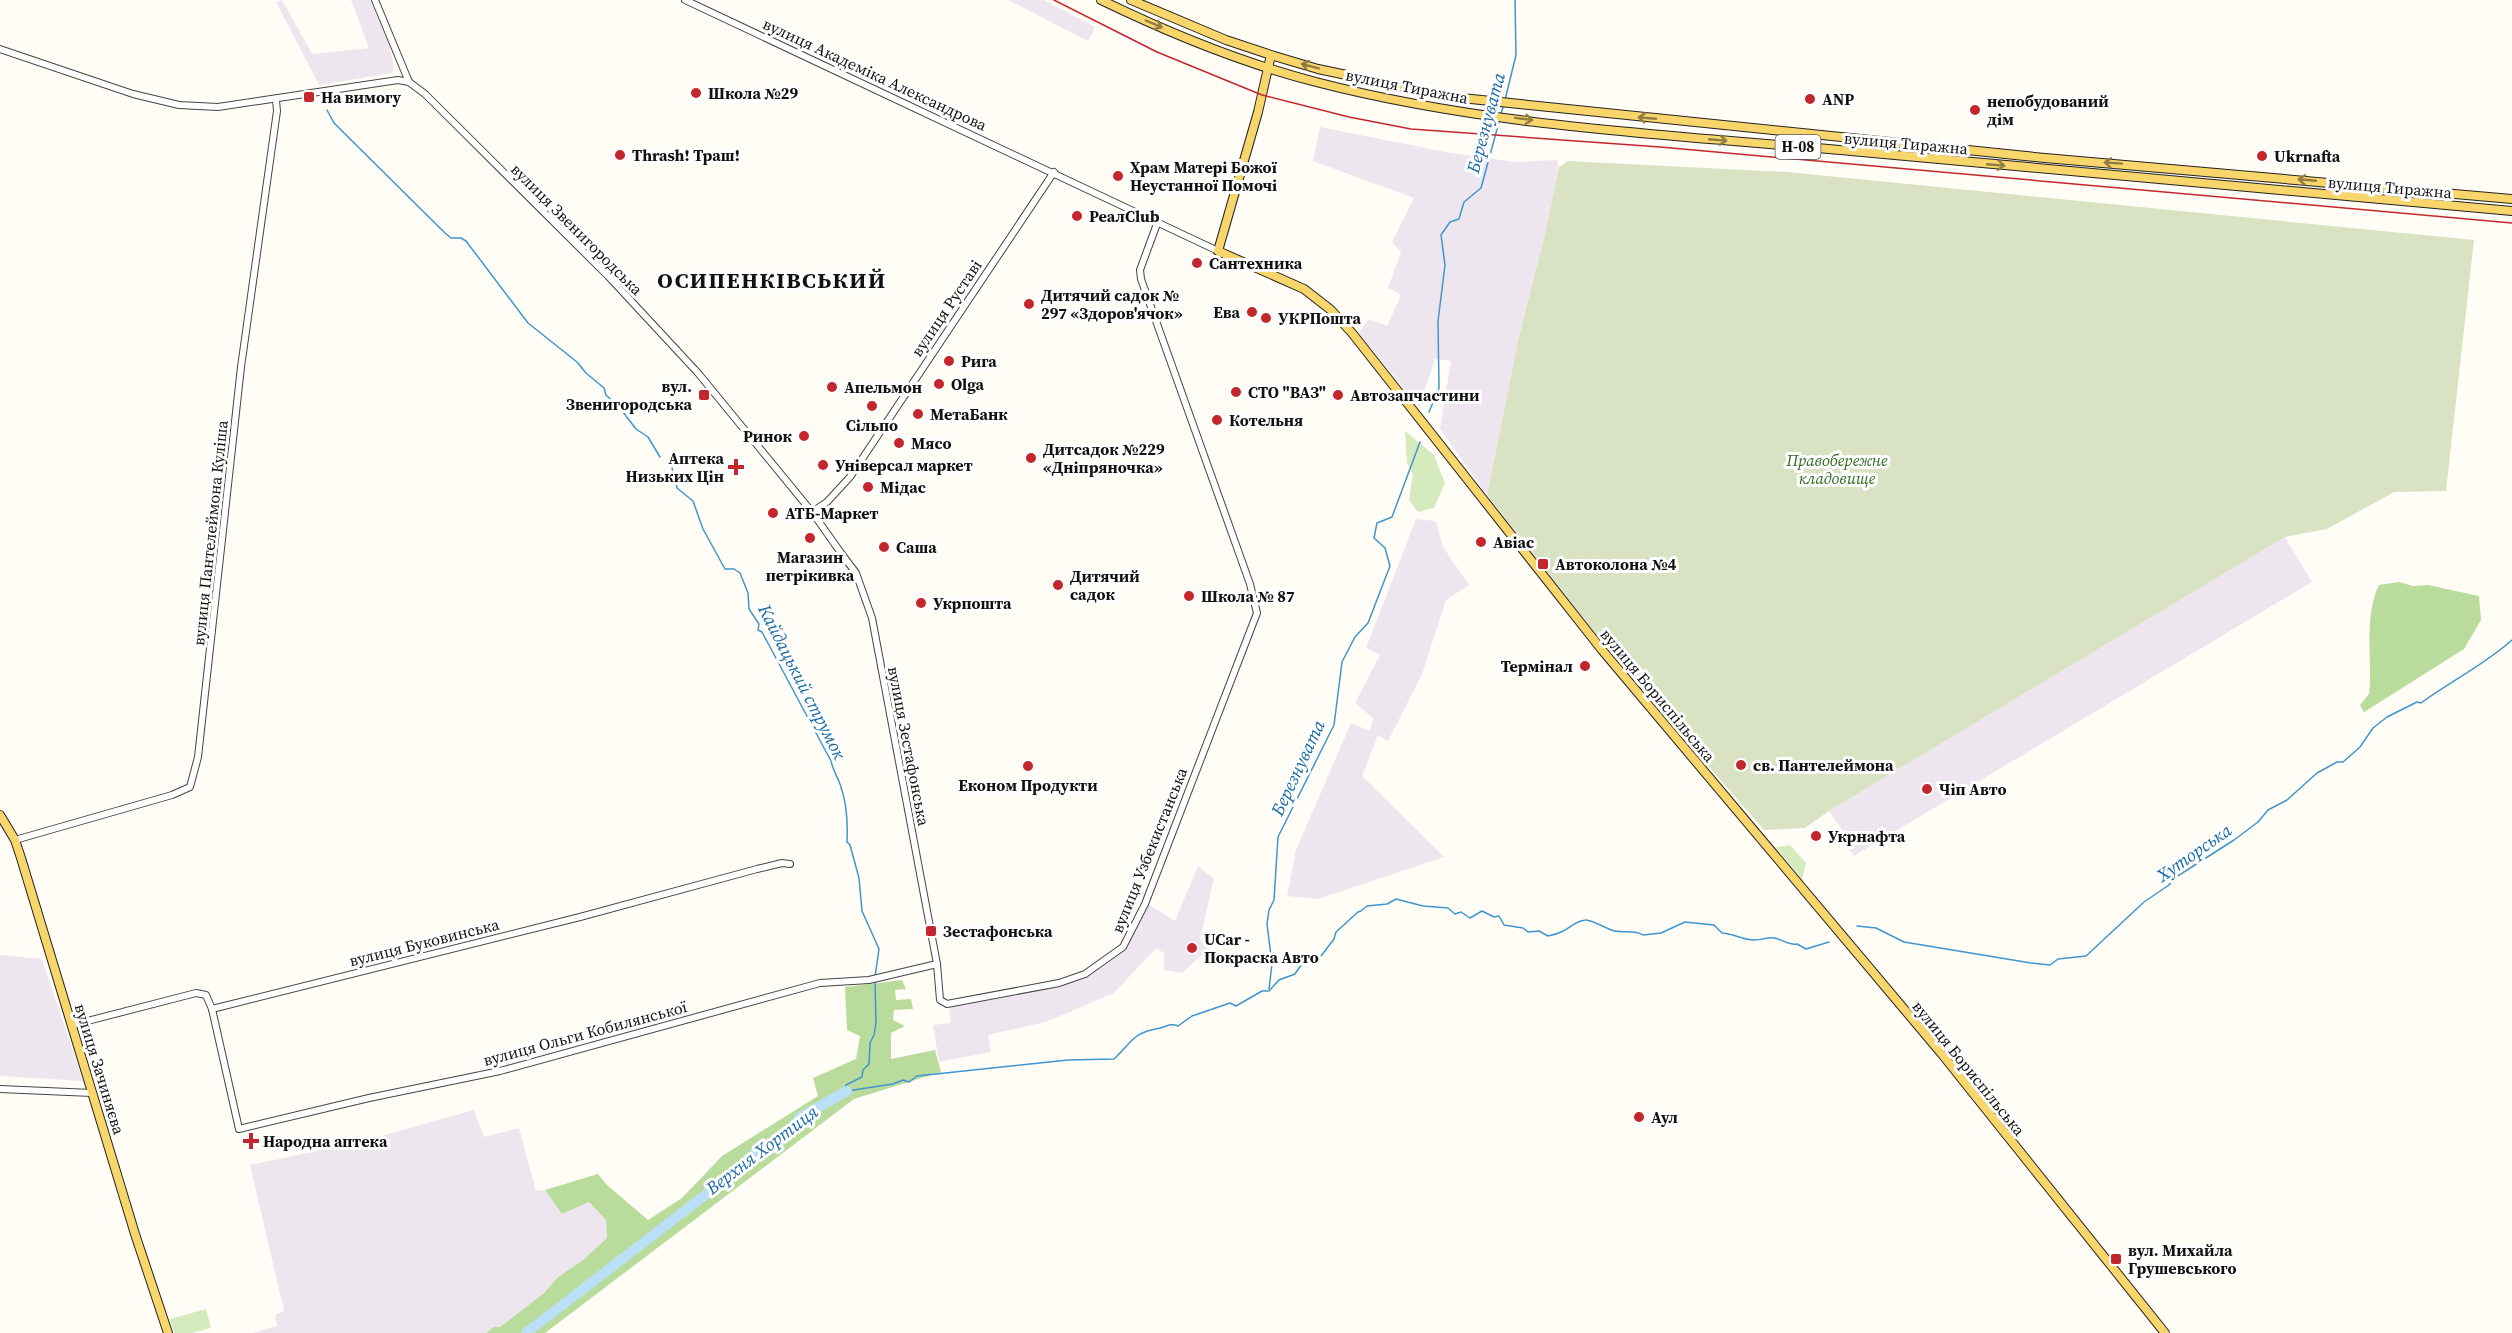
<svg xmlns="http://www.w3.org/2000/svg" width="2512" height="1333" viewBox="0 0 2512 1333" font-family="'Source Serif 4',serif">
<rect width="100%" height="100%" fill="#fffdf5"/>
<g fill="#eee6ef">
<path d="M282,0L312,54L369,48L351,0H370L390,47L394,67L392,73L319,85L276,2Z"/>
<path d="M1008,0H1044L1095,27L1088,41Z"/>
<path d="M1320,127L1451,153L1516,162L1557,160L1559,167L1544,238L1518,341L1487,495L1440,429L1451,361L1435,359L1419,407L1359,333L1369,319L1387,326L1401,295L1388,288L1401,252L1392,242L1414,198L1313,161Z"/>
<path d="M1416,519L1436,521L1443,547L1469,585L1446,600L1422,674L1388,741L1378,735L1362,776L1444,857L1318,899L1287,896L1296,850L1351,723L1370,731L1373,718L1355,703L1380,655L1366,648Z"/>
<path d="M2285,537L2312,582L1854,856L1848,848L1852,844L1829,811Z"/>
<path d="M1198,866L1214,879L1200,939L1208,949L1182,973L1164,970V953L1156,948L1114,993L1046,1022L988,1035L991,1052L939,1062L933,1025L951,1023L949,1007L1082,980L1112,961L1130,942L1146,903L1175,921Z"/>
<path d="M0,955L42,959L83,1081L0,1076Z"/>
<path d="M474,1110L484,1137L519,1128L536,1191L545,1190L562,1214L589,1202L606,1220L607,1239L583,1260L558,1277L543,1294L500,1327H494L486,1333H252L277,1326L275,1315L284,1311L250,1165L363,1141Z"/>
</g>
<g fill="#d5ebbd">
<path d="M1405,431L1434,455L1445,483L1434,508L1418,512L1409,500L1413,474L1407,463Z"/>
<path d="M1790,845L1806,863L1802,880L1776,847Z"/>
<path d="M206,1309L211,1328L192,1333H174L170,1319Z"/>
</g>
<g fill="#b9dc9c">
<path d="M2399,582L2413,586L2428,585L2479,596L2481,620L2464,649L2364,712L2360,705L2369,694L2370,682C2371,652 2365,613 2379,585Z"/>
<path d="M902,980L906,989L895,990L896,1000L911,999L913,1009L894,1010L893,1020L905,1026L891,1033V1059L935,1050L941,1072L854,1099L545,1333H486L494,1327H500L543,1294L558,1277L583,1260L607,1238L606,1220L589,1202L562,1214L545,1190L598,1174L607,1185L648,1220L682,1198L722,1156L818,1096L813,1078L856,1059L860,1036L847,1030L845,987Z"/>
</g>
<path fill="#d9e3c4" d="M1568,161L1787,172L2474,240L2446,491L2394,492L2327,529L2285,537L1829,811L1805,828L1764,830L1623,668L1487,495L1518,341L1544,238L1559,167Z"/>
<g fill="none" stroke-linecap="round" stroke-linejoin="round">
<g stroke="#3f96cf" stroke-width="1.5">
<path d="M1505,100L1516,55L1515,0"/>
<path d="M327,110L334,123L445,233L451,238H461L466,241L528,323L577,362L586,373L604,388L606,395L620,408L636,429L648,437L660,457"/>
<path d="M1501,114L1504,104"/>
<path d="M1429,412L1439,388L1438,321L1445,265L1441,235L1450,222L1459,219L1464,202L1481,188L1499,122"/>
<path d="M672,468L677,488L693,501L703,529L725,569H734L740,573L748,593L749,609L759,624L758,630L762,632L831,761C833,770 837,776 840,784C847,803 848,822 847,842L850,845L859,878L862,911L879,949L875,977"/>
<path d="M1857,926L1876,928L1904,942L2031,963L2050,965L2058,959L2086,956L2144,902L2169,885L2173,879L2234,840L2258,822L2268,810L2287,800L2317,773L2337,762H2343L2360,747L2373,728L2387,717L2417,702L2421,703C2451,681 2484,665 2512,640"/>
<path d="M1269,989L1272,964L1267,924L1269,910L1274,900L1278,837L1334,725L1342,662L1355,637L1368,623L1390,566L1385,548L1374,538L1377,523L1392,517L1420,442"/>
<path d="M1269,991L1279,980L1295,974L1301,965L1321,956L1334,939L1336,932L1358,912L1361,911L1367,906L1387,904L1396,899L1423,906L1448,908L1455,914L1461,912L1470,918L1482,911L1494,917L1499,916L1504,925L1523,928L1528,932L1539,931L1548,936C1552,935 1557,934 1561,932C1569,929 1575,921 1585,920C1590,919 1606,928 1611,930C1621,934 1634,929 1643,935L1661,933L1685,922L1714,925L1722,933C1733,933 1744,941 1755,940C1762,940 1767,937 1774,938C1782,939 1789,946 1797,944L1806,949L1829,942"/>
<path d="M847,1091L893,1084L903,1080L909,1082L917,1076L1068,1060L1114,1059C1133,1041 1132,1033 1160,1028C1167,1026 1172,1023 1178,1026L1192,1016L1230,1003L1236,1006L1262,991H1268"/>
<path d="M844,1093L846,1085L862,1077L863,1070L869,1064L870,1043L874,1035L876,1023L875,982"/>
</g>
<path stroke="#b9e0f7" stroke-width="10" d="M526,1333L722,1182L754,1154L785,1137L800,1117L847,1091"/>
<g stroke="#444" stroke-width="8">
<g id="minor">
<path d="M375,0L409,82L425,94L608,276L698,373L812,512L841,553L856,573L872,618L937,964L940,1000L947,1004L1059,983L1085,974L1123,947L1145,904L1257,613L1250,584L1141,279L1140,270L1158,221"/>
<path d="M685,0L1218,251"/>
<path d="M0,49L133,94L179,105L218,107L398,80L409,82"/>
<path d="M812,512L827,502L850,477L1054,172"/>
<path d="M15,840L172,795L190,787L198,757L241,367L277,111L276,100"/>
<path d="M212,1009L239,1129L369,1098L500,1071L820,983L869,980L937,964"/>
<path d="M72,1025L196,993L206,995L212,1009L580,917L757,869L782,863L790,864"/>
<path d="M0,1089L92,1093"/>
</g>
</g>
<g stroke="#222" stroke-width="10">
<g id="major">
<path d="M1101,0C1169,33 1242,63 1316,82C1489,127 1674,135 1851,151C2072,171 2292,193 2512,211"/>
<path d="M1131,0L1226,40L1271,55L1318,69L1452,97L2045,158L2512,199"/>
<path d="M1271,55L1258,112L1218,251L1304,289L1331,310L1352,333L1602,650L1941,1053L2165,1333"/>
<path d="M0,815L15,840L21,858L135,1234L168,1333"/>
</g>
</g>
<use href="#minor" stroke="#fff" stroke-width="6"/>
<use href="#major" stroke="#f9d66b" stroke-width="8"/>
<path stroke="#c4262e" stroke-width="1.5" d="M1054,0L1157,52L1262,95L1349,117L1411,129L1660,147L2512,223"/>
</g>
<defs><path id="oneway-shaft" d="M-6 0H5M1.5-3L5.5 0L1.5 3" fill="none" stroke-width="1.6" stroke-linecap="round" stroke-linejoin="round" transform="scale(1.5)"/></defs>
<g stroke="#917d42">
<use href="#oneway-shaft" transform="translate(1154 24) rotate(23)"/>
<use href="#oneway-shaft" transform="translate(1310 66) rotate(-165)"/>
<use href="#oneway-shaft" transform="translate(1647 118) rotate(-175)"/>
<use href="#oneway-shaft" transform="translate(1524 119) rotate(7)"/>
<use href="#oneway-shaft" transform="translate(1718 140) rotate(5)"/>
<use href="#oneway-shaft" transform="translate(2113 163) rotate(-176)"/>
<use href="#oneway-shaft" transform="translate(1996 165) rotate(5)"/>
<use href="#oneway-shaft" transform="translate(2307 180) rotate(-175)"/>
</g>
<g fill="#c4262e" stroke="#fff" stroke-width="2">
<circle cx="696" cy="93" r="6"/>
<rect x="303" y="91" width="12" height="12" rx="3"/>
<circle cx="1810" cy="99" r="6"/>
<circle cx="1975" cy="110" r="6"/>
<circle cx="620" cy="155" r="6"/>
<circle cx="2262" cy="156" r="6"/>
<circle cx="1118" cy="176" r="6"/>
<circle cx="1077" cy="216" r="6"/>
<circle cx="1197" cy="263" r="6"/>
<circle cx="1029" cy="304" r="6"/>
<circle cx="1252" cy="312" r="6"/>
<circle cx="1266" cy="318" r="6"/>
<circle cx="949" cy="361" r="6"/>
<circle cx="939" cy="384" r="6"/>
<circle cx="832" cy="387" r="6"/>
<circle cx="1236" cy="392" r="6"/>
<rect x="698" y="389" width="12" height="12" rx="3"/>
<circle cx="1338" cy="395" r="6"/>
<circle cx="872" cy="406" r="6"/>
<circle cx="918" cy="414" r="6"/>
<circle cx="1217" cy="420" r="6"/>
<circle cx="804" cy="436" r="6"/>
<circle cx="899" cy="443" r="6"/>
<circle cx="1031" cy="458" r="6"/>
<circle cx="823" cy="465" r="6"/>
<path d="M733 458h6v6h6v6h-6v6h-6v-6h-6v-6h6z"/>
<circle cx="868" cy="487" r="6"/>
<circle cx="773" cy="513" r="6"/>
<circle cx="810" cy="538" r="6"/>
<circle cx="1481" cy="542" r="6"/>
<circle cx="884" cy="547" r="6"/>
<rect x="1537" y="558" width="12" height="12" rx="3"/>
<circle cx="1058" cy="585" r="6"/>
<circle cx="1189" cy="596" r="6"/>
<circle cx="921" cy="603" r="6"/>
<circle cx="1585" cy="666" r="6"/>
<circle cx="1741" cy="765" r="6"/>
<circle cx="1028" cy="766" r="6"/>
<circle cx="1927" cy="789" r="6"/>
<circle cx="1816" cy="836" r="6"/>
<rect x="925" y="925" width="12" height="12" rx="3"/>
<circle cx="1192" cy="948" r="6"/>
<circle cx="1639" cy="1117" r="6"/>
<path d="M248 1132h6v6h6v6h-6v6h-6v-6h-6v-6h6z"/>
<rect x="2110" y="1253" width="12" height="12" rx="3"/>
</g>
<g text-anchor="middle" stroke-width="6" stroke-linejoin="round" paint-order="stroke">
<rect fill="#fff" stroke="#585858" stroke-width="1.5" x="1775.5" y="135" width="45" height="24" rx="4.5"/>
<g font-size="15" font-weight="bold" fill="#111">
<text x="1798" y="152">Н-08</text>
</g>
<g font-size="16" fill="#111" stroke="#fff">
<text transform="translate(875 74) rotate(25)" y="6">вулиця Академіка Александрова</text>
<text transform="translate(1407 86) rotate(11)" y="6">вулиця Тиражна</text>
<text transform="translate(1906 143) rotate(5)" y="6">вулиця Тиражна</text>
<text transform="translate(2390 187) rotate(5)" y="6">вулиця Тиражна</text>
<text transform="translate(577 229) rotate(45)" y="6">вулиця Звенигородська</text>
<text transform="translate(946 308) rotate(-56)" y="6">вулиця Руставі</text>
<text transform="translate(210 533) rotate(-84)" y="6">вулиця Пантелеймона Куліша</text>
<text transform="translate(1658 695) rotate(50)" y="6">вулиця Бориспільська</text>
<text transform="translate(909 746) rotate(79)" y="6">вулиця Зестафонська</text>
<text transform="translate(1149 850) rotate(-68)" y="6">вулиця Узбекистанська</text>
<text transform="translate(424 942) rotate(-14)" y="6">вулиця Буковинська</text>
<text transform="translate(585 1033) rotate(-15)" y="6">вулиця Ольги Кобилянської</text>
<text transform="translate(1969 1068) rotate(51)" y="6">вулиця Бориспільська</text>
<text transform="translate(100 1069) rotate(73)" y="6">вулиця Зачиняєва</text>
</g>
<g font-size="16" font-weight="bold" fill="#111" stroke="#fff" text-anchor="start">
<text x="708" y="99">Школа №29</text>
<text x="321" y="103">На вимогу</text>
<text x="1822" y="105">ANP</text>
<text x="1987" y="107">непобудований<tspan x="1987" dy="18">дім</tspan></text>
<text x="632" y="161">Thrash! Траш!</text>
<text x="2274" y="162">Ukrnafta</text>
<text x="1130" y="173">Храм Матері Божої<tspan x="1130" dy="18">Неустанної Помочі</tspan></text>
<text x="1089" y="222">РеалClub</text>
<text x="1209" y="269">Сантехника</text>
<text x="1041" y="301">Дитячий садок №<tspan x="1041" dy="18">297 «Здоров'ячок»</tspan></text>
<text x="1240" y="318" text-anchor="end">Ева</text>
<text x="1278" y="324">УКРПошта</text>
<text x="961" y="367">Рига</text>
<text x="951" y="390">Olga</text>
<text x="692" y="392" text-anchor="end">вул.<tspan x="692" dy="18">Звенигородська</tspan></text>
<text x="844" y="393">Апельмон</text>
<text x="1248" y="398">СТО "ВАЗ"</text>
<text x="1350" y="401">Автозапчастини</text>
<text x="930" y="420">МетаБанк</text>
<text x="1229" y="426">Котельня</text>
<text x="872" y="431" text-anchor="middle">Сільпо</text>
<text x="792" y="442" text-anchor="end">Ринок</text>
<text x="911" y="449">Мясо</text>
<text x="1043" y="455">Дитсадок №229<tspan x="1043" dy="18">«Дніпряночка»</tspan></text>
<text x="724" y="464" text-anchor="end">Аптека<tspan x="724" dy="18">Низьких Цін</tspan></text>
<text x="835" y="471">Універсал маркет</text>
<text x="880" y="493">Мідас</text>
<text x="785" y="519">АТБ-Маркет</text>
<text x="1493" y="548">Авіас</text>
<text x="896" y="553">Саша</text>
<text x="810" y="563" text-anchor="middle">Магазин<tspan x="810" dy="18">петрікивка</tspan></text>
<text x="1555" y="570">Автоколона №4</text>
<text x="1070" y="582">Дитячий<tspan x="1070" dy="18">садок</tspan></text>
<text x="1201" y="602">Школа № 87</text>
<text x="933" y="609">Укрпошта</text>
<text x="1573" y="672" text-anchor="end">Термінал</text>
<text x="1753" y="771">св. Пантелеймона</text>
<text x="1028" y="791" text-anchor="middle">Економ Продукти</text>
<text x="1939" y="795">Чіп Авто</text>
<text x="1828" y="842">Укрнафта</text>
<text x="943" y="937">Зестафонська</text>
<text x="1204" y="945">UCar -<tspan x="1204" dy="18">Покраска Авто</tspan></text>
<text x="1651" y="1123">Аул</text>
<text x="263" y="1147">Народна аптека</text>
<text x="2128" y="1256">вул. Михайла<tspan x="2128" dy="18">Грушевського</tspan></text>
</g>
<g font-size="16" font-style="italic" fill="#2f6b1f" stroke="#fff">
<text x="1837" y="466">Правобережне<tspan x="1837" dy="18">кладовище</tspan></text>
</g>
<g font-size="18" font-style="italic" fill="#1768a6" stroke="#fff">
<text transform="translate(1486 123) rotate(-75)" y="6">Березнувата</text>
<text transform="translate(802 682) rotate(63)" y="6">Кайдацький струмок</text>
<text transform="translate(1298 768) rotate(-65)" y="6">Березнувата</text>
<text transform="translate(2194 853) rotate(-35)" y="6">Хуторська</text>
<text transform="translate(762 1150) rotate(-37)" y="6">Верхня Хортиця</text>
</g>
<g font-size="22" font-weight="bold" letter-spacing="1.5" fill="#111" stroke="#fff">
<text x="772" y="288">ОСИПЕНКІВСЬКИЙ</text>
</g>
</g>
</svg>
